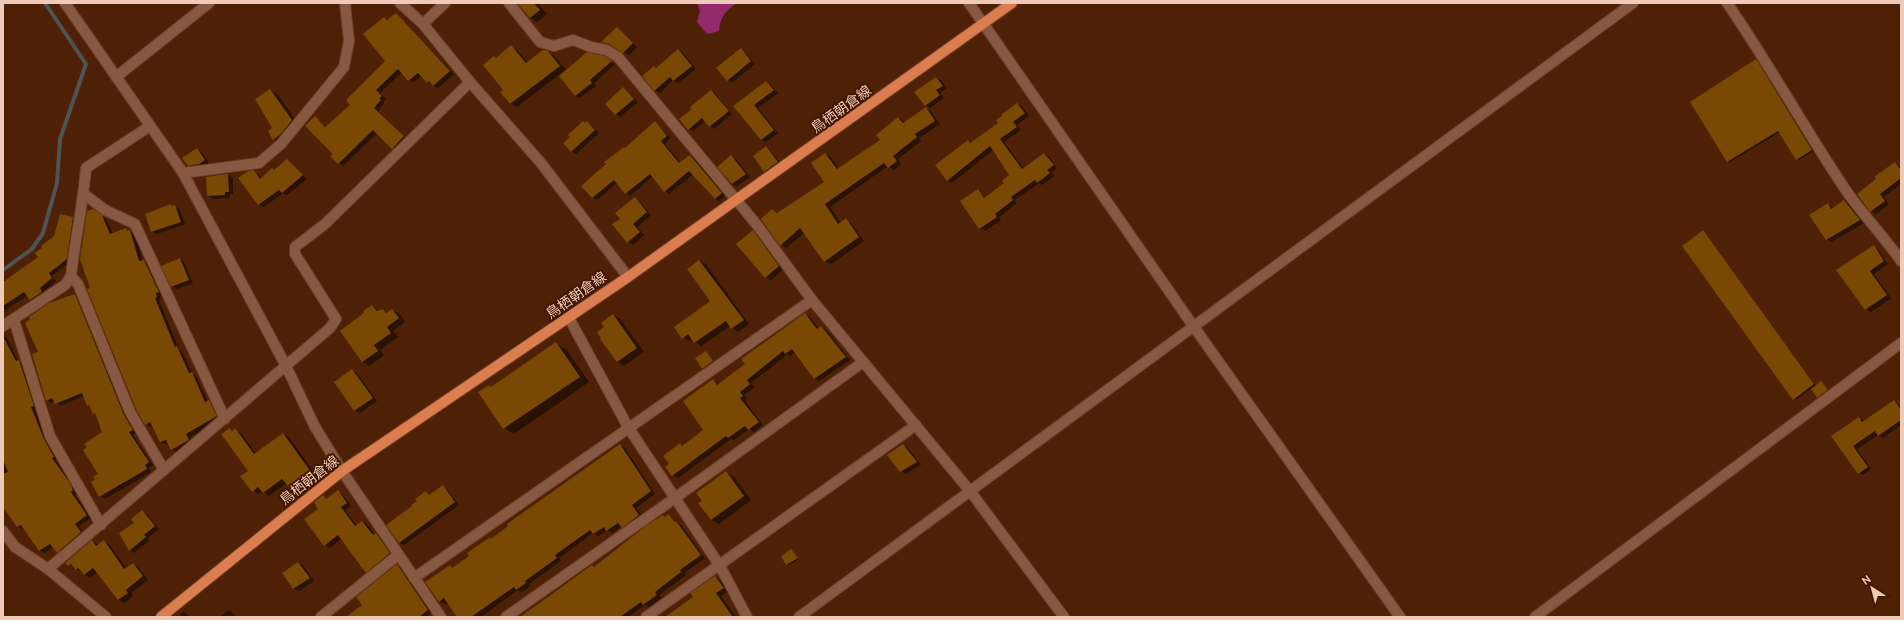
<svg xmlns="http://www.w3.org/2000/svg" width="1904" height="620" viewBox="0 0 1904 620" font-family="Ubuntu,'Noto Sans JP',sans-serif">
<rect width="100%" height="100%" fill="#4e2006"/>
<path fill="#932a6c" d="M697,3H737C725,11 720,17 719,31L707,34L697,22L700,11Z"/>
<g fill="#0007">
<path d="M519,3H542L539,5L547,14L537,22L530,18Z"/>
<path d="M396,15L454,74L438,88L427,82L422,75L413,83L402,72L380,93L386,99L383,102L384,103L378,111L407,139L397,150L377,133L343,166L332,156L334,155L315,117L326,127L352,105L386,61L384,18L389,20Z"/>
<path d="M617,28L637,47L629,55L614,46L603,42Z"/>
<path d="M511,46L517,50L528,63L548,52L554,56L567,71L603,57L615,64L594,83L596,86L580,98L575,96L565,70L517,107L511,104L502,92L505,90L494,57L496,58Z"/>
<path d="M679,50L683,53L696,69L678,83L673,80L660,93L655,90L654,67L657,68Z"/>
<path d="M741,50L745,52L755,64L732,83L728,80Z"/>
<path d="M1756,61L1814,151L1799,160L1780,132L1730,162L1727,161Z"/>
<path d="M936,78L941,80L947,88L940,93L944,98L930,108L925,105Z"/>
<path d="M766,82L771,85L778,93L758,108L778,133L766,142L762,140L735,106Z"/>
<path d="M623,88L638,102L620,117L616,114Z"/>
<path d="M270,90L278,95L299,125L281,143L274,139Z"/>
<path d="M711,91L715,93L732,114L714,129L705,121L693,131L689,129L693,110Z"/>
<path d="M1017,104L1022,106L1029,116L1017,125L1021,130L1004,142L1024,169L1044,154L1049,157L1057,168L1051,173L1054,176L1042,185L1039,183L1015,200L1017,203L999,217L1001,220L985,231L980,228L978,190L986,198L1005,184L1011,176L993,150L952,183L947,180L968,141L972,143L999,123Z"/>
<path d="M926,108L931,112L940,124L919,138L921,141L898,159L901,164L894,170L888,166L830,207L841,223L846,220L851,223L864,241L831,264L825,261L805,232L786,248L781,245L773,210L778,213L825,183V154L831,157L839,169L881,141L899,118L905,122Z"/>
<path d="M588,122L599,133L576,154L571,151Z"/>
<path d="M655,123L671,138L665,144L681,163L690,156L695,158L725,196L719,201L715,199L693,174L669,194L665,191L653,176L630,196L617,183L597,200L593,198L583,186Z"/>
<path d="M766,147L770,150L782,165L770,174L765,171Z"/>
<path d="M197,150L202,152L209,163L204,167L193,168L188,165Z"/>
<path d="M731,157L736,159L750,177L737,186L732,184Z"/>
<path d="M287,160L307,179L287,195L283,193L264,207L259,204L254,171L262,178L272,169L275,171Z"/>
<path d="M1895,163L1901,167V184L1884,197L1889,204L1876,214L1871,211L1877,179Z"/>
<path d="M228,175L233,178V194H230V198L213,199L208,196Z"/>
<path d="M635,198L639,201L651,215L637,227L644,235L633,245L628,242L621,219Z"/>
<path d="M1845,201L1849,204L1864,223L1831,242L1827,239L1828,204L1833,208Z"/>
<path d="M171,206L179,208L185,224L157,234L152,232Z"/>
<path d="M98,213L106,219L113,234L126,230L135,234L143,261L149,263L163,294L160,296L161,300L159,301L179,348L181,350L193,374L196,376L208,402L214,403L221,419L190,437L193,443L176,452L172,449L169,443L165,444L161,442L152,426L150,427L146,424Z"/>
<path d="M73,218L77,221L71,261L52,276L56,281L44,291L46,295L35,302L28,295L6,310L3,309V280H6L39,257L55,236Z"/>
<path d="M753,231L757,234L783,269L771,280L766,277L738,244Z"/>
<path d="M1703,231L1816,386L1821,382L1829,391L1820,398L1812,388L1796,400L1794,399Z"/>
<path d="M1874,246L1878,249L1888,264L1874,274L1891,298L1871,312L1866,309L1838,270Z"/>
<path d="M180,259L184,262L193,283L177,289L172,286Z"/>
<path d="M700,261L706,264L749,324L738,332L730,326L701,346L692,339L689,341L683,338L712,301Z"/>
<path d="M75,295L79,297L137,433L133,435L153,465L149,468L151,472L105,499L100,496L96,481L100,474L103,432L97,415L88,405L84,396L60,406L55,401L51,403L47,400L40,352Z"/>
<path d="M372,306L380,311L383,310L388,313L392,310L400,314L405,322L393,331L398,337L380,350L384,355L370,366L363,362L341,332L366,313Z"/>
<path d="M805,314L810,317L819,329L821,327L826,330L850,360L819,381L814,378L795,352L790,356L788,354L751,383L755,387L744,395L747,399L745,401L763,425L754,432L749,429L734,440L731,439L678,478L673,475L670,464L680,445L683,446L705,430L713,380L719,384L746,364Z"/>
<path d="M613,315L620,319L644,352L624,366L617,362L605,327Z"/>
<path d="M3,336L7,338L18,361L24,363L38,408L35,409L49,443L58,459L56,461L74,487L78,493L75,495L91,518L79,526L85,535L63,554L54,547L45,553L40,551L24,528L22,529L18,527L3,505Z"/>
<path d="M556,344L566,349L589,382L514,434L504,428L492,388Z"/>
<path d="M706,352L714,363L705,369L703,368Z"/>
<path d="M352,370L357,373L377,401L360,413L355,411L335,382Z"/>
<path d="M1894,401L1901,407V425L1883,438L1878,435L1857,449L1871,469L1863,475L1858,473L1833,437L1859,418L1864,421Z"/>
<path d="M230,429L241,433L256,454L284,434L289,437L321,482L302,499L296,495L287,483L269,496L263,491L258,494L253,491L249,471Z"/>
<path d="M620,445L625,448L655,494L636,508L644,518L627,530L622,526L612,533L607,530L599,536L593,533L559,558L561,561L529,584L530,586L522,592L518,590L481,617H459L448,602L445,604L440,602L427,583L450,566L453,569L470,556L490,538L492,539Z"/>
<path d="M903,445L907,447L921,465L905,474L901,471Z"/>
<path d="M726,472L734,477L751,500L719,524L711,520L703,501Z"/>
<path d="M443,486L447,489L459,505L404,545L400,543L388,525L414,507L426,492L431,495Z"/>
<path d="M338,491L342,494L351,506L345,510L357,526L362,522L367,524L375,535L376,534L381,537L394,556L371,575L366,572L342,538L330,548L325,545L320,509L323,496L328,499Z"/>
<path d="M142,512L147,514L159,529L148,538L150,540L134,553L130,550L135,523Z"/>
<path d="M668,516L681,525L705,558L684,573L686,575L659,595L662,598L649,607L645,605L628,617H520L592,566L595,568Z"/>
<path d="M92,541L99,545L104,541L110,545L126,568L133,564L139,568L148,580L131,593L133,596L125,603L119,600L98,572L90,578L67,563Z"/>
<path d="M791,550L799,559L789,565L787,564Z"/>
<path d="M298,563L303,565L314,581L299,591L294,589L283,573Z"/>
<path d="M397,565L402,568L432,613L426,617H360L363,605Z"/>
<path d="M715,577L720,580L728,591L721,596L736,617H666L694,597Z"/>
<path d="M229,610L237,617H220Z"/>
<path d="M183,612L188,615L190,617H178Z"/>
</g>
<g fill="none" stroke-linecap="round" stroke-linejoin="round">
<path stroke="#4f5353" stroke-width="4" d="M3,270L32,249L43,233L57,183L60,139L86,64L45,3"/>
</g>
<g fill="#784804">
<path d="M517,3H534L540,10L530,18Z"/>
<path d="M396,13L450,71L433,86L429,81L427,83L418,73L408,81L398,69L376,90L382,96L379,99L381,100L374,108L404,136L392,149L373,130L338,164L330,156L333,154L305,126L315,116L325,127L350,105L346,100L385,61L363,34L384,17L387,20Z"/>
<path d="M617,27L633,43L623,53L609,44L601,42Z"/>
<path d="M511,45L526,63L543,50L548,51L560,66L510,104L500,92L503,90L483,65L494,56L496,58Z"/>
<path d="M741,48L751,61L727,81L716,68Z"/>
<path d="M678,49L692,66L673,81L670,77L654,91L642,76L654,66L656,68Z"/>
<path d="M587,52L604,56L612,61L590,80L592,83L575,96L559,76Z"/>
<path d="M1756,59L1812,150L1796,160L1778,131L1727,162L1690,102Z"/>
<path d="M936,77L943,86L936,90L940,95L925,106L914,92Z"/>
<path d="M766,81L774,90L754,105L774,130L761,140L733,106Z"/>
<path d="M623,87L634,99L615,115L605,104Z"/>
<path d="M270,89L292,120L280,135L273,140L268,131L272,128L255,99Z"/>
<path d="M711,90L729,111L709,127L702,118L688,130L679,119L691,110L690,107Z"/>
<path d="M1017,103L1025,113L1013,122L1017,127L1000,139L1022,169L1044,153L1054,165L1047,170L1050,173L1037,183L1035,180L1011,197L1013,200L995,214L997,217L979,229L960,201L978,189L984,198L1004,183L1002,181L1009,175L990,146L947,181L935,165L968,140L970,143L998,123L996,120L1002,116V114Z"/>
<path d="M926,107L935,121L915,134L917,137L893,156L897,161L888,168L884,163L825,204L838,224L846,218L859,237L824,262L800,228L780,246L761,219L772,209L777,213L824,182L811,163L825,153L837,169L880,140L876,135L898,117L903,123Z"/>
<path d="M583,121L585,123L587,121L595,130L571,152L563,143L570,137L568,135Z"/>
<path d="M655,121L667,136L661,141L679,163L690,155L722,193L715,199L689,171L664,192L650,174L625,194L614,180L592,198L581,186L606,164L604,162L624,147L625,148Z"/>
<path d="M766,146L778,162L764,172L753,156Z"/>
<path d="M197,148L205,160L199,164L188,166L182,158Z"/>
<path d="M731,155L746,174L732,184L717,167Z"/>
<path d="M287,159L303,175L282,193L279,190L258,205L238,178L248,171L254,170L260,179L272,168L274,170Z"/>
<path d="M1895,162L1901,170V178L1880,194L1885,201L1870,212L1857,194L1876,179L1874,177Z"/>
<path d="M226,174H228L229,192H225V195L207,196L206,177Z"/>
<path d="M635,197L647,212L633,224L640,232L627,243L612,224L620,219L615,213Z"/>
<path d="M1844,200L1860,220L1826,240L1809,215L1828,203L1831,209Z"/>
<path d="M171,204V206L175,205L181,222L151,232L145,214Z"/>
<path d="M93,209L102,215L110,234L126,228L127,231L130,230L139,261L144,260L159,292L156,293L157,297L155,298L175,347L177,346L189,373L192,372L205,402L209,400L217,416L186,434L189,440L171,450L166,440L160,442L150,422L145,425L136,409L87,289L90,288L80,259L87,211Z"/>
<path d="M60,214L73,217L67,259L49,273L52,278L40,288L42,292L30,300L24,292L3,306V282L38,257L35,253L42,248L41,246L54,236Z"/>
<path d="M753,230L779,266L765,278L736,244Z"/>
<path d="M1703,230L1814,384L1793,400L1682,246Z"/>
<path d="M1874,245L1884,261L1870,271L1887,295L1865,310L1836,270Z"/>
<path d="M180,258L189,280L171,287L161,266Z"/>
<path d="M699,260L744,320L731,329L726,321L694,343L688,334L682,339L674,327L710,301L687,269Z"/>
<path d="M75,294L124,415L133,430L129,432L149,462L145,465L147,469L99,497L91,482L95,480L93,477L98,474L83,450L87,447L84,444L102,432L95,413L93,414L89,405L87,406L82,393L55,404L52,398L46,401L32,354L38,352L25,323L30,319L29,317L49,303Z"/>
<path d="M372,305L377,311L383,309L386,313L392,309L399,318L387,327L391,333L374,345L378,351L362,362L340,331L364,313L363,311Z"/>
<path d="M805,313L817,329L821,326L846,357L814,379L792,349L785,354L783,351L747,380L750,384L740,392L743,396L740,398L759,422L748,430L745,426L728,438L726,436L672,476L665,467L669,464L663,456L680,443L682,446L703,430L683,401L713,379L717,385L745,364L741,359Z"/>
<path d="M613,314L637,348L617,362L600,339L601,338L597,332L604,327L601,323Z"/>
<path d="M3,336L16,361L19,360L34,406L31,407L44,439L54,457L52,458L70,483L73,490L71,492L87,515L75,524L81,532L57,553L50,544L39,551L21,525L17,527L3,507V474L8,472L3,460Z"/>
<path d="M556,342L580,377L503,429L478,392L489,385L491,387Z"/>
<path d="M706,351L713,361L702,369L695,358Z"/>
<path d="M352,369L373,398L354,411L334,382Z"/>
<path d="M1821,381L1828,390L1817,398L1811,389Z"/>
<path d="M1894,400L1901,410V420L1878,436L1875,431L1853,446L1868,467L1858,474L1831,436L1859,417L1862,422Z"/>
<path d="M230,428L232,431L235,428L254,454L283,433L316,479L313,481L315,484L306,492L305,490L296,496L282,479L263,493L258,487L252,492L240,476L248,471L221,434Z"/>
<path d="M620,444L651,491L632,505L639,515L622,528L618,523L606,531L604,527L593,534L590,530L555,555L557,558L525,581L526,583L516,590L514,587L471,617H457L444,598L439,602L425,582L450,565L452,568L469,556L467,553L490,537L491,539L508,526L507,524Z"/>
<path d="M903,444L917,462L900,472L887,455Z"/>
<path d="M726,471L744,496L711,520L698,503L702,501L696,493Z"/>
<path d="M443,485L455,502L399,543L386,525L412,506L411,505L417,501L415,499L426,491L429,495Z"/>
<path d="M338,490L347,503L341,507L355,526L362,521L373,535L376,533L390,553L366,573L338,535L324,546L304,519L318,509L314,502L323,495L326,499Z"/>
<path d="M142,510L155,526L144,535L146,537L129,551L119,533L134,523L131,519Z"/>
<path d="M668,514L675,522L676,521L701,555L680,570L681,572L655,592L657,595L643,605L641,602L620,617H520L592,565L594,567L647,525L663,515L665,517Z"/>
<path d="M92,540L96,546L104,540L124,569L133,563L143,576L126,590L128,593L118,600L93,568L84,575L78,568L76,570L71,564L68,566L65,563Z"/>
<path d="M791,549L798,558L786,565L781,556Z"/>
<path d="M298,562L310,578L293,589L282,573Z"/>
<path d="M397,564L428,610L419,617H346L362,605L356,597Z"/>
<path d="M715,576L724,588L716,593L733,617H665L693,597L690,593Z"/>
</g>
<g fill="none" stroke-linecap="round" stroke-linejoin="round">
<g stroke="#6b3f26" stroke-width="12">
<g id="minor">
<path d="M65,3L183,173L286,366L315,427L342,471L441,617"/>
<path d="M400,3L423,24L470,82L541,163L628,277"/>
<path d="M509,3L540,42L554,46L573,40L591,47L606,50L618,57L757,225L812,300L970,491L1064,617"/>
<path d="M969,3L1194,327L1400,617"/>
<path d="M1727,3C1768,62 1803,126 1843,186C1860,212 1883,235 1901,261"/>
<path d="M423,24L445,3"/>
<path d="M116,77L209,3"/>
<path d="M183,173L259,163L281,144L344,67L349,41L345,3"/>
<path d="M84,194L105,210L135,224L225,419"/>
<path d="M71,276C75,240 83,204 86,168L150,126"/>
<path d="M569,318L628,427L720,566L747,617"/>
<path d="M14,320L50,436L101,525"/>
<path d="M3,326L65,285L71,276L78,284L130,412L164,470"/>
<path d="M3,531L15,547L48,569L106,617"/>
<path d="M48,569L330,328L336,319L295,254V247L325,224L470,82"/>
<path d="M414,578L812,300"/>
<path d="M321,617L398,555"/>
<path d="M506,617L675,498L863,362"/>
<path d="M646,617L916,425"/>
<path d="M799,617L1633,3"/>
<path d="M1535,617L1901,343"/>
</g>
</g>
<g stroke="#6b3f26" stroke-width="12">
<path id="major" d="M161,617L342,471L628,277L1012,3"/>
</g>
<use href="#minor" stroke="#875842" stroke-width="10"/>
<use href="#major" stroke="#db7d4e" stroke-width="10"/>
</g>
<g text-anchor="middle" stroke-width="4" stroke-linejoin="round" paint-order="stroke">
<g font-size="14" fill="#efcab8" stroke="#431600">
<text transform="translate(841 109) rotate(-36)" y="5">鳥栖朝倉線</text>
<text transform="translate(576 295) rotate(-35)" y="5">鳥栖朝倉線</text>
<text transform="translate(309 480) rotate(-38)" y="5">鳥栖朝倉線</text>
</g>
</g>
<rect width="1904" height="620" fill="none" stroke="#efcab8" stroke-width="8"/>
<g transform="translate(1872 588) rotate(324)" stroke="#431600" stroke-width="3" paint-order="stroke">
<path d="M0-3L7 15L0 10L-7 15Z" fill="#efcab8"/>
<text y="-6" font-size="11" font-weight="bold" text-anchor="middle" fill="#efcab8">N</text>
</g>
</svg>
